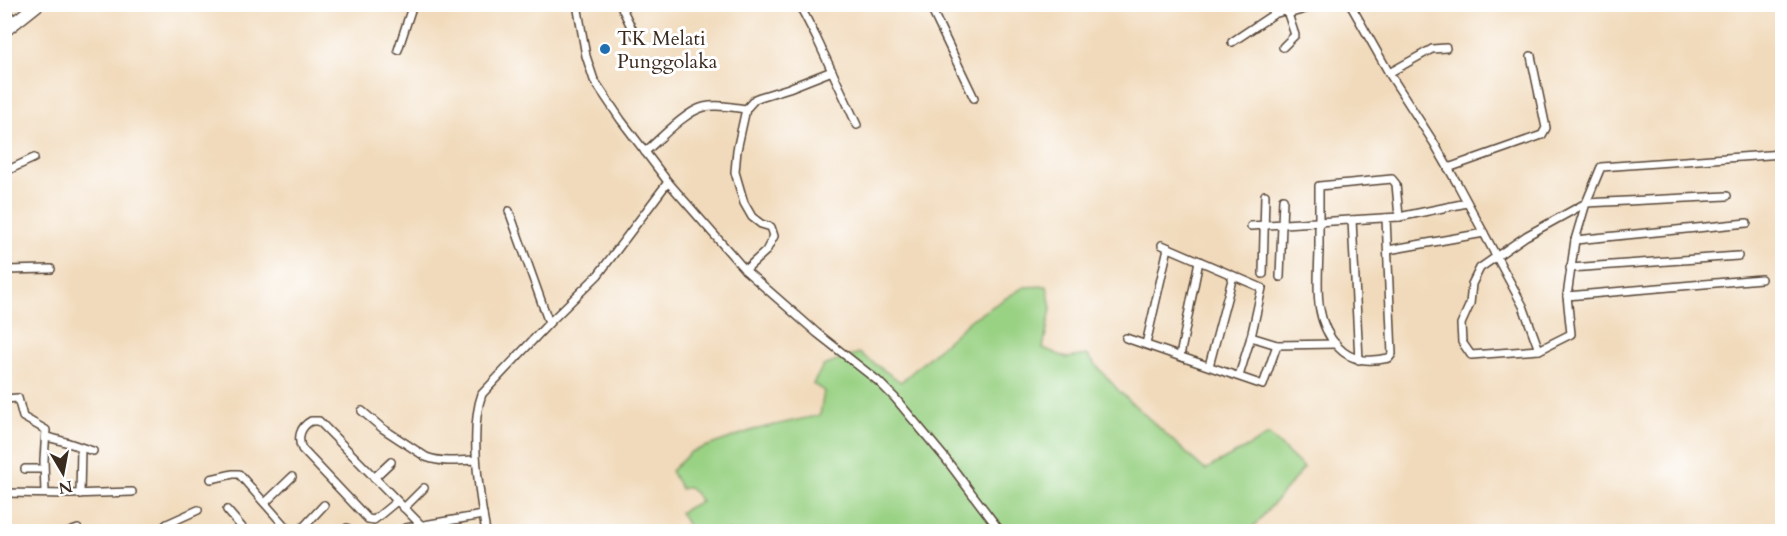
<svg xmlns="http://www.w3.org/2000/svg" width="1787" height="536" viewBox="0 0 1787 536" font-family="Cardo,serif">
<rect width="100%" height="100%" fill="#fff"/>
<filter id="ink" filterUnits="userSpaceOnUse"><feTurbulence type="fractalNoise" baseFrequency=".0167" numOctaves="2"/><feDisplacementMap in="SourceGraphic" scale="12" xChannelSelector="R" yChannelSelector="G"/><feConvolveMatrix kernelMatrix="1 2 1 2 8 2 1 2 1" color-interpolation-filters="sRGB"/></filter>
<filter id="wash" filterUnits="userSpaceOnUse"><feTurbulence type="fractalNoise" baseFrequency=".008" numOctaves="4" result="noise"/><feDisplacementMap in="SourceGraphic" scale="24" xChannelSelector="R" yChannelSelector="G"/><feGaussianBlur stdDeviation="1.35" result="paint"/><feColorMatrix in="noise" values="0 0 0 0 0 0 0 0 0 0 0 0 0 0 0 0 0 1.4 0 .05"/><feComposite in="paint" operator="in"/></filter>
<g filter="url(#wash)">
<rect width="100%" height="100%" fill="#f1dabb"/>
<path fill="#9ad284" stroke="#6a7e51" stroke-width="1.5" d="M1047,286L1051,309L1043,348L1067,358L1087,355L1119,391L1205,470L1269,435L1304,468L1249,532L691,531L680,512L701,501L689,487L681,489L671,471L691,452L753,430L820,415L824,391L813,384L823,366L859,353L901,382L972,319L1024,287Z"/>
</g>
<g filter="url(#ink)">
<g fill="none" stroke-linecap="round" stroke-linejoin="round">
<g stroke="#564436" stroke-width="10">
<g id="street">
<path d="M577,4L586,56L594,80L621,120L668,182L745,270L817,333L878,381L895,398L945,458L1001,532"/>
<path d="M620,4L635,35"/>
<path d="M799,4L816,37L857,125"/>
<path d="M929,4L974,98"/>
<path d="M1350,4L1389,73L1434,143L1458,185L1523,306L1539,350"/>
<path d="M4,7L14,22"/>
<path d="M1232,42L1274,14L1284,11L1288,14L1322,4"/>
<path d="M1283,47L1295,35L1288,14"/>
<path d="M398,50L413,4"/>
<path d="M1389,73L1432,49L1446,48"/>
<path d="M645,152C659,140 686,111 704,107C717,104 732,107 746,109"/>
<path d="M1448,168L1542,135L1546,128L1531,56"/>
<path d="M4,172L34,158"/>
<path d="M509,211L549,323"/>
<path d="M4,218H7"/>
<path d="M1386,218L1392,354L1389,358C1370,362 1352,362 1338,347C1313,320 1318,285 1319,251C1319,229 1319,208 1319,186L1392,179L1396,184L1399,217"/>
<path d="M1352,220L1359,360"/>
<path d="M1747,223L1575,240L1586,203L1601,167L1782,154"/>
<path d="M1251,226L1399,217L1467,203"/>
<path d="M1575,240L1567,296L1571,334L1539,350L1471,355L1462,342L1461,324L1470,304L1472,284L1480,268L1526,236L1586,203L1727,196"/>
<path d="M1162,245L1262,288L1251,337L1277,345"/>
<path d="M1388,250L1484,233"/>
<path d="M1570,268L1738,256"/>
<path d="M4,270L51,269"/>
<path d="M745,270L766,251L774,236L771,227L761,224L752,217L744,203L735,172L737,150L746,109L755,99L760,97L789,88L832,71"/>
<path d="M1263,274L1265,195"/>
<path d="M1280,277L1283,199"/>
<path d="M1567,296L1761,279"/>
<path d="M1126,338L1263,385L1277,345L1336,344"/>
<path d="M1146,344L1168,248"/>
<path d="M1180,356L1199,261"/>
<path d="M1209,366L1233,276"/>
<path d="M1239,376L1251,337"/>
<path d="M4,399L18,398L23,417L46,430L44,460L45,493"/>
<path d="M362,411L382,428L426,457C442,463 459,461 476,460"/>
<path d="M46,437C63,440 76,446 93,451"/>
<path d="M25,469H43"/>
<path d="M374,478L391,462"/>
<path d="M211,479L233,474H239L290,532"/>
<path d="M4,493L70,494L132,492"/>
<path d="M80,494L81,448"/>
<path d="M397,501L374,520L368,519L302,449C297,438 300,427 311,421H319L421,525"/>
<path d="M265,503L292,477"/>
<path d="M404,508L424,488"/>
<path d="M227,510L246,532"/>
<path d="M70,532L78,529"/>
<path d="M158,532L167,524L198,510"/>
<path d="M299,532L324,505"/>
<path d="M343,532L347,528"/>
<path d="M395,532L406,528L483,515"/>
<path d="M486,532C479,494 469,429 482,394L549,323L598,275L668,182"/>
</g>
</g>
<g stroke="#564436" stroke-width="15">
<path id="highway" d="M4,31L38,4"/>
</g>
<use href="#street" stroke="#fff" stroke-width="7"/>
<use href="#highway" stroke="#fff" stroke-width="12"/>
</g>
</g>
<circle fill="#1f6fb2" stroke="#fff" stroke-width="2" cx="605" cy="49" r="6"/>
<g text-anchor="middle" stroke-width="6" stroke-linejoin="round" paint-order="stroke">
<g font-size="20" fill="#3b2a1e" stroke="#fff" text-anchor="start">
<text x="617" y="45">TK Melati<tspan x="617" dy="23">Punggolaka</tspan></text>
</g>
</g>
<rect width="1787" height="536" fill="none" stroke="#fff" stroke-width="24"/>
<g transform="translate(63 473) rotate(170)" stroke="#ffffff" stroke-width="4.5" paint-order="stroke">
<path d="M0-4.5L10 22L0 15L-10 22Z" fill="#3b2a1e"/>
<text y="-9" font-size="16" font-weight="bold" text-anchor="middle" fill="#3b2a1e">N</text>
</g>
</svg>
